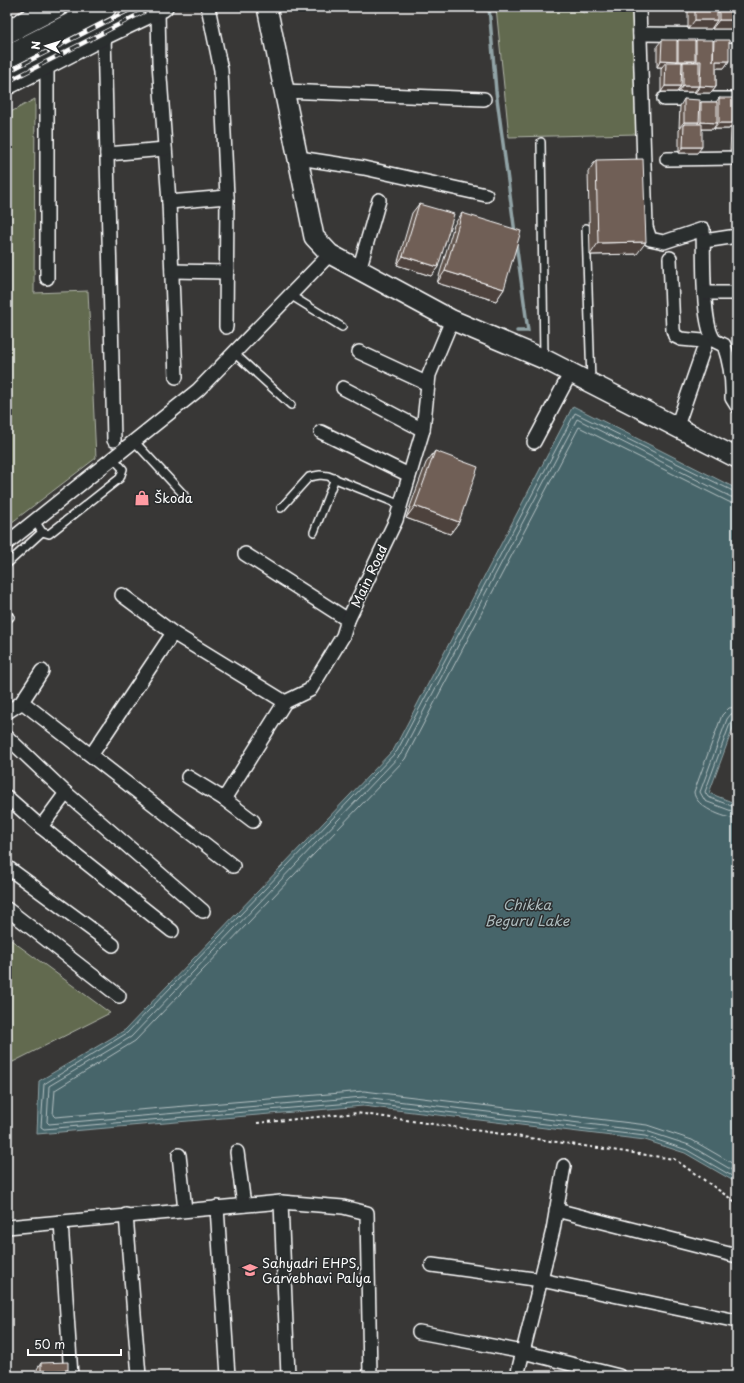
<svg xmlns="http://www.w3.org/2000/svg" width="744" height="1383" viewBox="0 0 744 1383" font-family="'Playpen Sans',sans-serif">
<rect width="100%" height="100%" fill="#383736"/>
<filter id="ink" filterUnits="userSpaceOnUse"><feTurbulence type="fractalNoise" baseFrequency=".025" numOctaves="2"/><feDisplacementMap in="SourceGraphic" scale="8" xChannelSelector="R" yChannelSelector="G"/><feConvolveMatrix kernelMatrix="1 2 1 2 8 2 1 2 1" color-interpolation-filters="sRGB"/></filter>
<g filter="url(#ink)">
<g fill="#626a50" stroke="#b0b4a8">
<path d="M496,7H572L584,13L632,9L637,134L509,137Z"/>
<path d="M35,99L34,293L88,291L96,458L7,526V114Z"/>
<path d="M7,937L110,1013L7,1065Z"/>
</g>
<path fill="#47656a" stroke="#91a3a6" d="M573,406L737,489V717L709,793L737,804V1183L685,1153L645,1140L363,1106L37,1134L39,1081L125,1030L394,749Z"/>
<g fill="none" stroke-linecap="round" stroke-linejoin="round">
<g stroke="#b5c1c3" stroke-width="1">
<path d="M737,493L575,413L397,751L127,1033L44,1084L41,1127L44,1129L363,1102L645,1136L687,1150L737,1179"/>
<path d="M737,498L731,497L577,419L401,754L131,1037L49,1086L47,1122L49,1124L363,1097L646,1131L689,1145L737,1173"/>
<path d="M737,504L729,502L579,427L405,759L135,1041L55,1090L53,1115L55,1117L364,1091L647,1125L692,1140L737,1166"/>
<path d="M737,707L729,708L722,715L694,792C695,807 724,818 737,819"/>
<path d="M737,713L731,714L727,719L700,792L705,801L737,813"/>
<path d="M737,718L731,721L705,792L708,797L737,808"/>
</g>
<g stroke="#91a3a6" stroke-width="3.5">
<path d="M489,7L496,91L515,233"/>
<path d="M516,243L528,331H517"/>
</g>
<g stroke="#fff" stroke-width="10">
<g id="lane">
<path d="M541,142L544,357"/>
<path d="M586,228L591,382"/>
<path d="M290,295L342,327"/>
<path d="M234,353L291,405"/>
<path d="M134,441L184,495"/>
<path d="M281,508L309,477L320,475L328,476L401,505"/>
<path d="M35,521L42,532L49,534L120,478L123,469L113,458"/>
<path d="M314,532L335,478"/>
<path d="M7,564L42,532"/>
<path d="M7,619L10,617"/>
</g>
</g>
<g stroke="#fff" stroke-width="16">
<g id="street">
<path d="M208,7L221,70L227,197L226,327"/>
<path d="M639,7L646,227L650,239L664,242L703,229C704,251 701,326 715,341C717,342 721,344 724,345C730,363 733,379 732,398L737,406"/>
<path d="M158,10L159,63L169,202L176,377"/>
<path d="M640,34L737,35"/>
<path d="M104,35L114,440"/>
<path d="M284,91L484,99"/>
<path d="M664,99H737"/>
<path d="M107,154L165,149"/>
<path d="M299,158L364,168L486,195"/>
<path d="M667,159L737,158"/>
<path d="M169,202L227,197"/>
<path d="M704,241L737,236"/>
<path d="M670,258L673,330L675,336L681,339L703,341L705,345L677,426"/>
<path d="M359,270L379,200"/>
<path d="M172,271L227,272"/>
<path d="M47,278V66"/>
<path d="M705,293H737"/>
<path d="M359,352L428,384"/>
<path d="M343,388L423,430"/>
<path d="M321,432L409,475"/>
<path d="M534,442L570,374"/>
<path d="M7,543L198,390L330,254"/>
<path d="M245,554L348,620"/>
<path d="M122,595L173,633"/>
<path d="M21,703L26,705L233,866"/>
<path d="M7,712L21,703L42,671"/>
<path d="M7,737L66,793L203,911"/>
<path d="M92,754L173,633L285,702"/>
<path d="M188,777L224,799L253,821"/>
<path d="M7,797L41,827L172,931"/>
<path d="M224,799L285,702L310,690L343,636L348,620L396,520L423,430L429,375L452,320"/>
<path d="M41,827L66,793"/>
<path d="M7,867L113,945"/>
<path d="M7,909L119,996"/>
<path d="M237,1152L244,1205"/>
<path d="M179,1155L185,1210"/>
<path d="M281,1202L288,1376"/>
<path d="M217,1207L228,1376"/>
<path d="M556,1210L737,1256"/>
<path d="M126,1215L139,1376"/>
<path d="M61,1222L71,1376"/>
<path d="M7,1227L281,1202L343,1207L367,1213L370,1376"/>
<path d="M432,1265L541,1280L737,1321"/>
<path d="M419,1332L523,1352L619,1376"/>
<path d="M517,1376L553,1230L564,1166"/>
</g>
</g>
<g stroke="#fff" stroke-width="22">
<g id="secondary">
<path d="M267,7L314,237L330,254L452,320L544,359L737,458"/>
<path d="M7,85L104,35L163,7"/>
</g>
</g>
<g stroke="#fff" stroke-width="25">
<g id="highway">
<path d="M7,32L55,7"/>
<path d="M7,57L105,7"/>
</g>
</g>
<path stroke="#fff" stroke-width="2" stroke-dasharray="3 3" stroke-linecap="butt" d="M257,1123L357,1113L674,1159L737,1203"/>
<use href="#lane" stroke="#2a2d2e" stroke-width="7"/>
<use href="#street" stroke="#2a2d2e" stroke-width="13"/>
<use href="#secondary" stroke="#2a2d2e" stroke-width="19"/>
<use href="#highway" stroke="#2a2d2e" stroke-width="22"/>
<g stroke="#fff" stroke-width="4.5">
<g id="rail">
<path d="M7,72L135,7"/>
<path d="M7,82L153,7"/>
</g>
</g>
<use href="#rail" stroke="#2a2d2e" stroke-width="3" stroke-dasharray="9" stroke-linecap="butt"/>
</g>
<g fill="#60524b" stroke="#fff">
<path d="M688,7H737V24L733,29H712V27L711,29H688Z"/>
<path d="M662,40L677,42L678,40L695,42L696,40L713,41L714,40L729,61L724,68H716V87L711,93H695V91L694,92H678V91L677,92H661V68L662,67H657V46Z"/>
<path d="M719,98L734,101L735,99H737V152H730L731,129L732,128H730V127L729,129H714V126L713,129H702L697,153H679V130L681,128H679L680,106L684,99L700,103L701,102H716Z"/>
<path d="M596,160L637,254L590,255L588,172Z"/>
<path d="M419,204L438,267L431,276L397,265L412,213Z"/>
<path d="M462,213L504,289L496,301L437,283L454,225Z"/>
<path d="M435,451L459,522L450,534L406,518L426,463Z"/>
<path d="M41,1363L68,1370L67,1371L69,1376H37V1369Z"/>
</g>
<g fill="#4e423d" stroke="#fff">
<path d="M695,20H717L711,29H688Z"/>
<path d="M719,20H737V24L733,29H712Z"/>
<path d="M661,60L677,61L673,67L666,62L662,67H657Z"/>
<path d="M678,61H695L690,67L683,62L679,67H674Z"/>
<path d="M716,61H729L724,68H712Z"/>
<path d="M665,86H681L677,92H661Z"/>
<path d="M683,86H699L694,92H678Z"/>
<path d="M700,86L716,87L711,93H695Z"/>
<path d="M735,121H737V128L735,123L732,128H730Z"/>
<path d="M684,122H699L695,128L684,124L681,128H679Z"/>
<path d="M701,122L717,123L713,129H696Z"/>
<path d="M719,123H733L729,129H714Z"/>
<path d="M735,146H737V152H730Z"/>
<path d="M683,147H702L697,153H679Z"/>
<path d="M646,242L637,254L590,255L598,243Z"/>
<path d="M403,256L438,267L431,276L397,265Z"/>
<path d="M445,271L504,289L496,301L437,283Z"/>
<path d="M415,506L459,522L450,534L406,518Z"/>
<path d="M68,1370L64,1376L41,1372L38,1376L41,1371Z"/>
</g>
<g fill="#705f57" stroke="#fff">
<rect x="695" y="7" width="22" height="13"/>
<rect x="719" y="7" width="18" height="13"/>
<path d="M662,40H677V61L661,60Z"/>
<rect x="678" y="40" width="17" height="21"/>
<path d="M696,40H713V62L714,40H729V61H716V87L700,86L701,61H696Z"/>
<path d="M666,62H682L681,86H665Z"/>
<rect x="683" y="62" width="16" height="24"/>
<path d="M719,98H734L733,123H719Z"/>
<path d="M684,99L700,100L699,122H684Z"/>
<rect x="735" y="99" width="2" height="22"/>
<path d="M701,102H717V123L701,122Z"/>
<rect x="735" y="123" width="2" height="23"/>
<path d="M684,124H702V147H683Z"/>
<path d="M643,159L646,242L598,243L596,160Z"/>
<path d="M419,204L454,214L438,267L403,256Z"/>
<path d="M462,213L521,231L504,289L445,271Z"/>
<path d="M435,451L478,467L459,522L415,506Z"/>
<path d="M68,1362V1370L41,1371V1363Z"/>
<path d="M69,1371V1376H41V1372Z"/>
</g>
</g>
<defs>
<g id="shop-bare" transform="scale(1.2)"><path d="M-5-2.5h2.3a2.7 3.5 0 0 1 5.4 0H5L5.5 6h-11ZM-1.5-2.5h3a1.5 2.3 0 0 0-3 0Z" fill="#ff9aa2" stroke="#2a2d2e" stroke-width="2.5" paint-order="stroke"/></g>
<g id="school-bare" transform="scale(1.2)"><path d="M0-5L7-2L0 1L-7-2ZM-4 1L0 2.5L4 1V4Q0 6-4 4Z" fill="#ff9aa2" stroke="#2a2d2e" stroke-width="2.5" paint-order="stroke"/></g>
</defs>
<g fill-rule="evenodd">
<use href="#shop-bare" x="142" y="498"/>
<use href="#school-bare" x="250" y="1270"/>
</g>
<g text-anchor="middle" stroke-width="3" stroke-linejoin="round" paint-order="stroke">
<g font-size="13" fill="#fff" stroke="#2a2d2e" text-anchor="start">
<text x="154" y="503">Škoda</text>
<text x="262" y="1268">Sahyadri EHPS,<tspan x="262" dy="15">Garvebhavi Palya</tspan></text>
</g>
<g font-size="13" fill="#fff" stroke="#2a2d2e">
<text transform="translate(369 576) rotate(-65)" y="5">Main Road</text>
</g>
<g font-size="14" font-style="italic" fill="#acbabc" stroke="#2a2d2e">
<text x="527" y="910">Chikka<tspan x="527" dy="16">Beguru Lake</tspan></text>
</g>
</g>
<rect width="744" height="1383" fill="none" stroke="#2a2d2e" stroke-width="24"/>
<rect x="12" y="12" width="720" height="1359" fill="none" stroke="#fff" stroke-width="1.5" filter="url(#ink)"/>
<g transform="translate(46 46) rotate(274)" stroke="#2a2d2e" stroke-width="3" paint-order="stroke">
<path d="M0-3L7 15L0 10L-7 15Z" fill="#ffffff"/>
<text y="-6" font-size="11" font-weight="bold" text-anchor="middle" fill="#ffffff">N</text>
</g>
<path d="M28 1349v6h93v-6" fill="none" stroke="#ffffff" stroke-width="2"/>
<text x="34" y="1349" font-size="12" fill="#ffffff" stroke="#2a2d2e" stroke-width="3" paint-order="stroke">50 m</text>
</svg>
